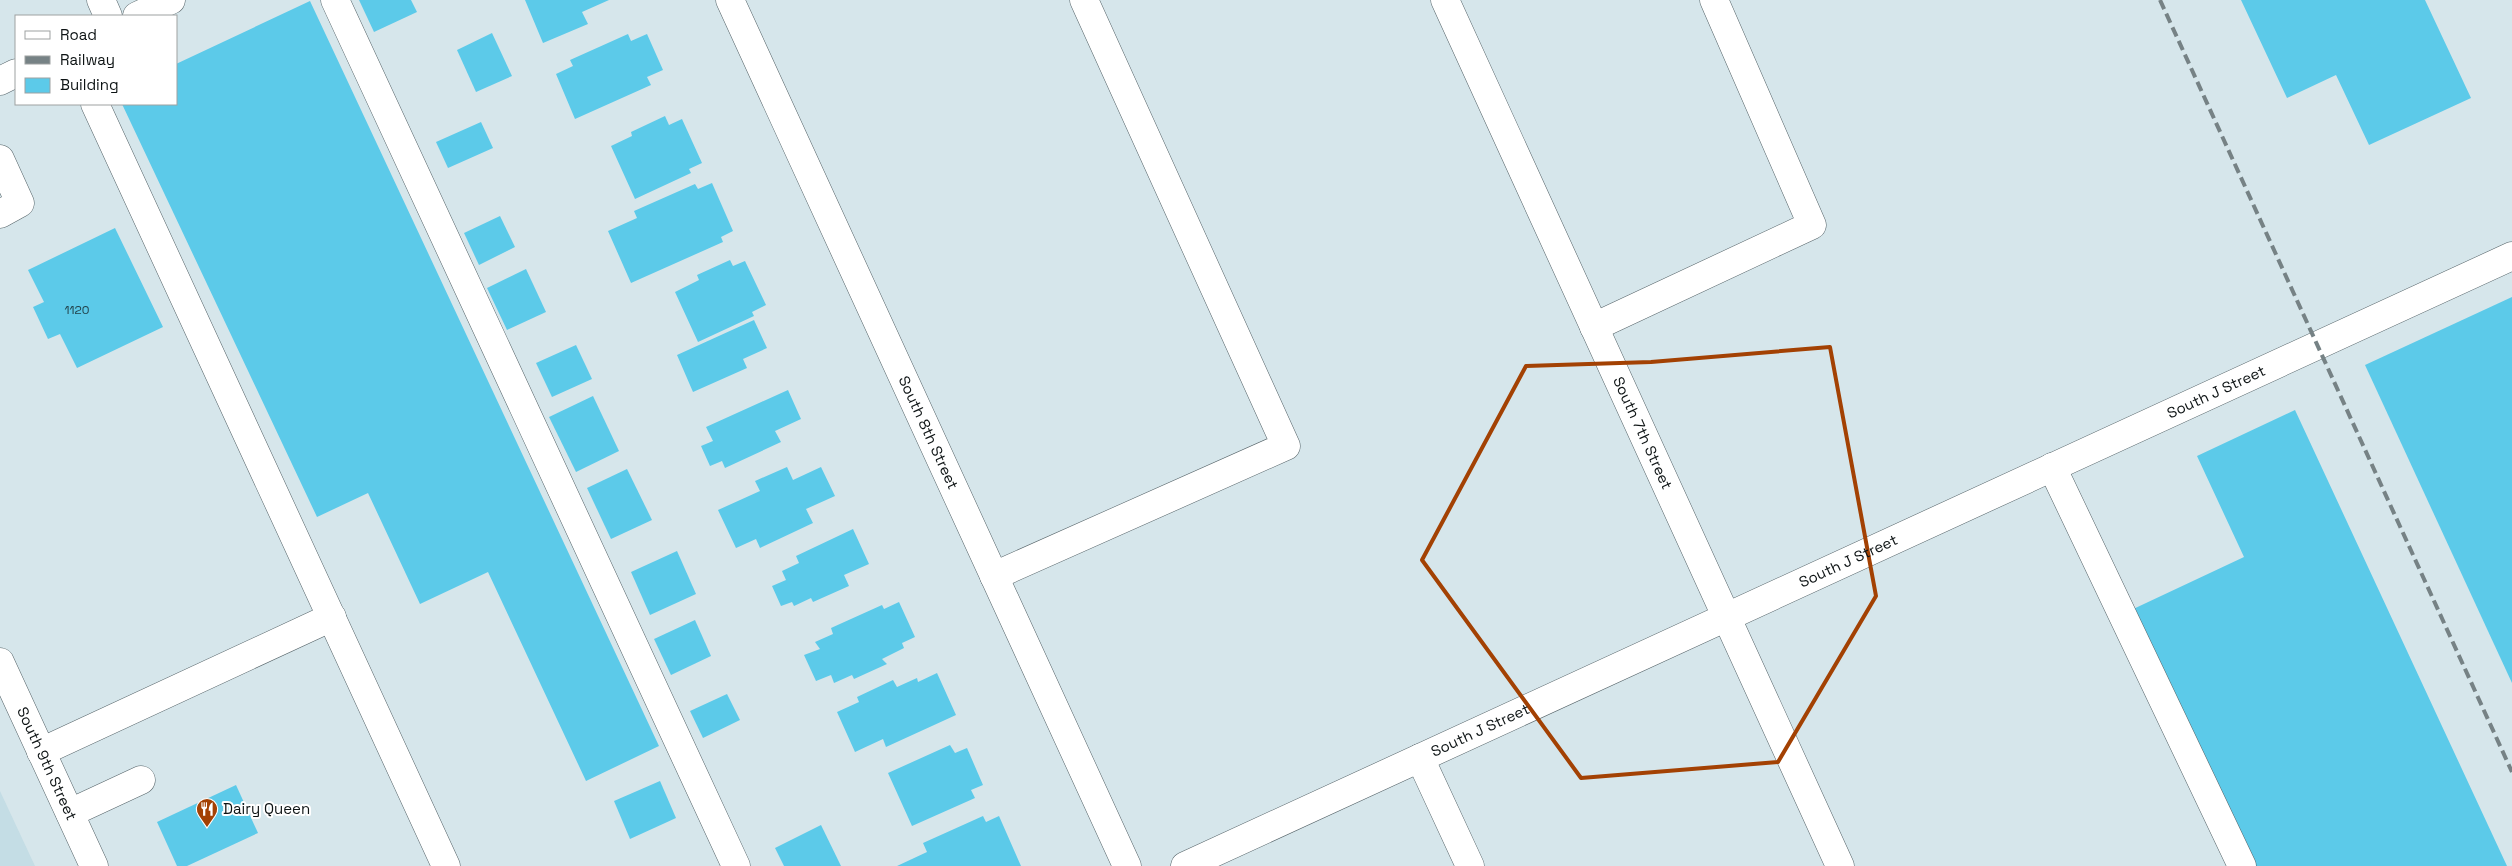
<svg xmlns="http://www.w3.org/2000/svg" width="2512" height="866" viewBox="0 0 2512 866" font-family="'Space Grotesk',sans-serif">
<rect width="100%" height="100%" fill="#d6e6eb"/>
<path fill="#c4dde5" d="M0,791L35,866H0Z"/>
<g fill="#5ccae9">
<path d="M359,0H411L417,12L374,32Z"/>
<path d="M525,0H609L582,12L588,24L543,43Z"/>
<path d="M2241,0H2425L2471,98L2369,145L2336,75L2287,98Z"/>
<path d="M310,1L659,746L586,781L488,572L420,604L368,493L317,517L122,104H176V64Z"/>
<path d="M492,33L512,76L476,92L457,50Z"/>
<path d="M628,34L631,41L647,34L663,70L647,77L651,85L575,119L556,74L573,66L570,60Z"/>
<path d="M665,116L669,125L682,119L702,163L689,169L691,173L635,199L611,146L632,136L631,132Z"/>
<path d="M481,122L493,148L448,168L436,142Z"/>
<path d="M712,183L733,231L721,237L723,242L631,283L608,231L637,218L634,211L695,184L698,189Z"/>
<path d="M500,216L515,247L479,265L464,233Z"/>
<path d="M115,228L163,327L77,368L60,334L48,339L33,307L44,302L28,270Z"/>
<path d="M730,260L733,266L745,261L766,305L752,312L754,316L698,342L675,292L699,280L697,275Z"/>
<path d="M526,269L546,312L507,330L487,288Z"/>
<path d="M2512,297V683L2365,365Z"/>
<path d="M754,320L767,348L743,359L747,368L693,392L677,355Z"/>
<path d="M576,345L592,379L552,397L536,363Z"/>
<path d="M788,390L801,419L775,431L781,442L725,468L722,461L710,466L701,446L713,441L706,427Z"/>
<path d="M593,396L619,451L576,472L549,417Z"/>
<path d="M2295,410L2507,866H2248L2129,611L2244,557L2197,456Z"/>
<path d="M787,467L793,480L821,467L835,496L806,509L813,523L760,548L756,539L736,548L718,510L760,491L755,481Z"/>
<path d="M627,469L652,520L611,539L587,488Z"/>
<path d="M853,529L869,564L844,575L849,586L813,602L811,598L794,606L792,602L781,606L772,586L786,580L782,571L799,563L796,556Z"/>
<path d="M677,551L696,594L650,615L631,572Z"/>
<path d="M899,602L915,637L902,643L904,648L882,659L887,664L854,679L852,675L834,683L831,675L816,681L804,655L820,649L815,642L833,634L831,628L882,605L884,609Z"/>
<path d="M695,620L711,656L671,675L654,639Z"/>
<path d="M937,673L956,715L886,747L883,739L855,752L837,712L859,702L857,697L893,680L897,687L917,678L918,682Z"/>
<path d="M727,694L740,720L703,738L690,711Z"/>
<path d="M950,745L955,753L967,748L983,785L971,790L975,798L912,826L888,773Z"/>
<path d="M660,781L676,818L630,839L614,801Z"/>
<path d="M236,785L258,833L187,866H177L157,822Z"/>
<path d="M983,816L986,822L999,816L1021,866H897L927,852L923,843Z"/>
<path d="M821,825L841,866H784L775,848Z"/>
</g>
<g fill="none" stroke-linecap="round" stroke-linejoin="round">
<g stroke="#556368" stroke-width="29">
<g id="minor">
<path d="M101,0L108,16"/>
<path d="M335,0L736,866"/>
<path id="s1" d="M1445,0L1840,866"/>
<path d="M137,16L171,0"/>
<path d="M0,81L16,73"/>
<path d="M95,104L446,866"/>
<path d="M0,159L20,203L0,214"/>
<path d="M1594,327L1812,225L1714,0"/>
<path d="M2052,467L2242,866"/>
<path d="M994,576L1286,446L1084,0"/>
<path d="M41,752L332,617"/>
<path d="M1420,758L1470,866"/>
<path d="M70,813L141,780"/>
<path id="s2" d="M1185,866L2512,256"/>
</g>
</g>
<g stroke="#556368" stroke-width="29">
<g id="highway">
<path id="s3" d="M730,0L1127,866"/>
<path id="s4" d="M0,662L94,866"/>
</g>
</g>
<use href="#minor" stroke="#fff" stroke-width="28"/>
<use href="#highway" stroke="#fff" stroke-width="28"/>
<path stroke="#768285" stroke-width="4" stroke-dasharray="10 5" stroke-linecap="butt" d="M2160,0L2512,772"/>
</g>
<path fill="none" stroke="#a34103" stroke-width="4" stroke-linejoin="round" d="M1830,347L1876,596L1778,762L1581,778L1422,560L1526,366L1651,362Z"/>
<defs>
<g id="restaurant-pin" transform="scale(1.125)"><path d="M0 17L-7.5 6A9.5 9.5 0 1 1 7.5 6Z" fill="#a34103" stroke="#fff"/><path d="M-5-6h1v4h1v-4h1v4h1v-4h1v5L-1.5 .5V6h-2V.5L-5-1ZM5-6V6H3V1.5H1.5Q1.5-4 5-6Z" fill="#fff"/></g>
</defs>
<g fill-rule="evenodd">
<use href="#restaurant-pin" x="207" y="809"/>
</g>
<g text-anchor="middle" stroke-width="4" stroke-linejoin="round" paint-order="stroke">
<g font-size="12" fill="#214149">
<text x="77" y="314">1120</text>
</g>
<g font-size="15" fill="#0d1314" stroke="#fff">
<text dy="5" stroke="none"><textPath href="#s2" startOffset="1135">South J Street</textPath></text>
<text dy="5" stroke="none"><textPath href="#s3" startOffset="476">South 8th Street</textPath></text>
<text dy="5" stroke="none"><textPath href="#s1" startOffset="476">South 7th Street</textPath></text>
<text dy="5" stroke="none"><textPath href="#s2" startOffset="730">South J Street</textPath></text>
<text dy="5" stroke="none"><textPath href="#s2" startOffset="325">South J Street</textPath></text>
<text dy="5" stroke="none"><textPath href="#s4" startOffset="112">South 9th Street</textPath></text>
</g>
<g font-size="15" fill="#0d1314" stroke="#fff" text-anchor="start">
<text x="223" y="814">Dairy Queen</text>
</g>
</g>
<rect x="15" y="15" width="162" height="90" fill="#ffffff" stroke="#9ea1a1"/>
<rect x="25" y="31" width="25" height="8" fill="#ffffff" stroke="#9ea1a1"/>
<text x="60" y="40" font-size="15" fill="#0d1314">Road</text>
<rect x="25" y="56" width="25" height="8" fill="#768285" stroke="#9ea1a1"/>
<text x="60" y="65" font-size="15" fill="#0d1314">Railway</text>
<rect x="25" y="78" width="25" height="15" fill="#5ccae9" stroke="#9ea1a1"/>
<text x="60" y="90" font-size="15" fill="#0d1314">Building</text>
</svg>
